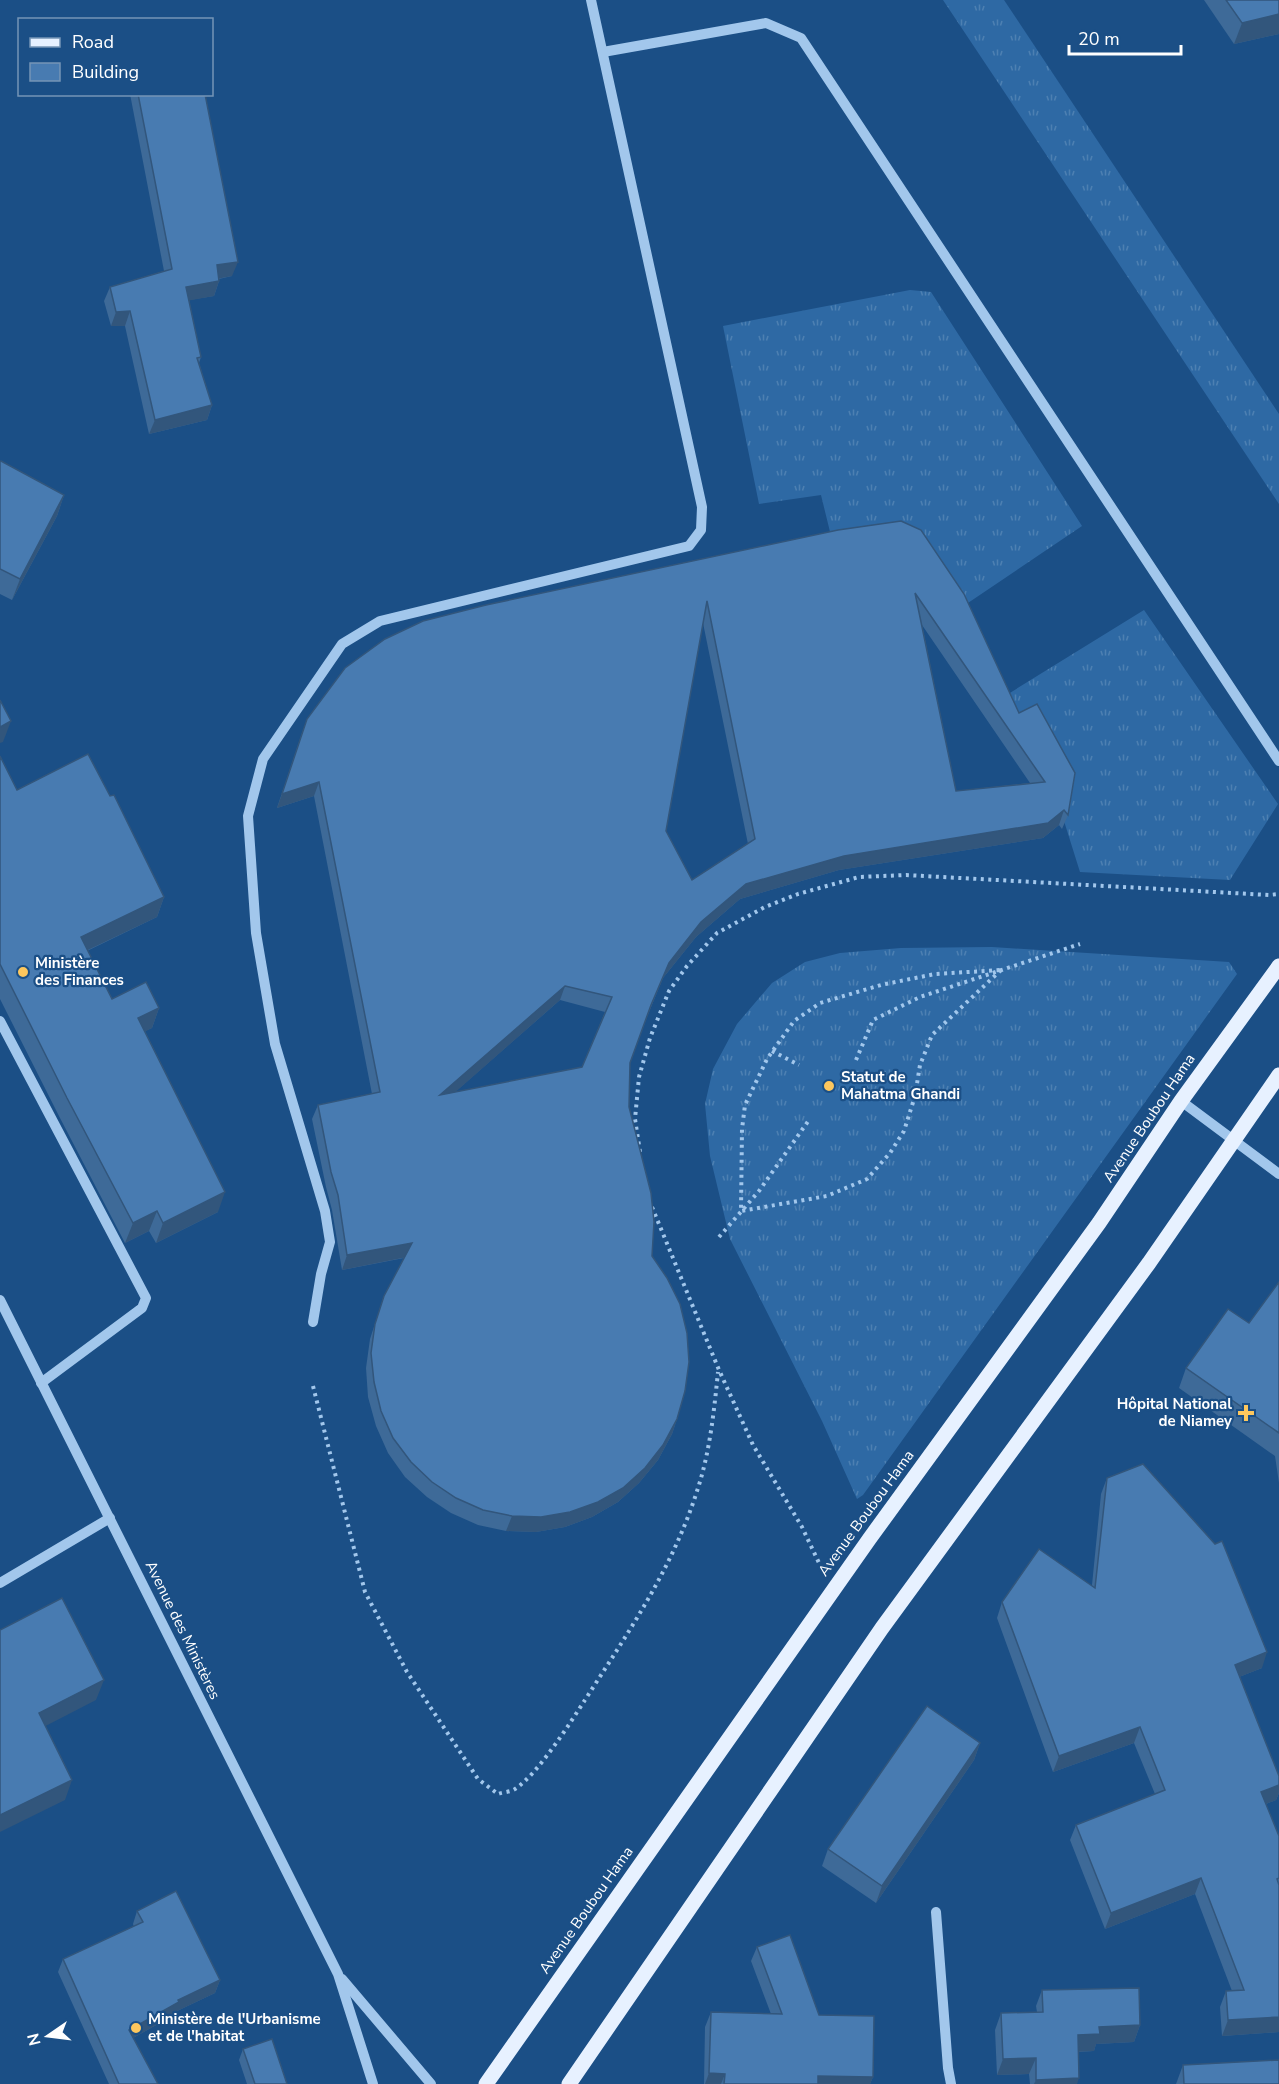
<svg xmlns="http://www.w3.org/2000/svg" width="1279" height="2084" viewBox="0 0 1279 2084" font-family="'Nunito Sans',sans-serif">
<defs>
<pattern id="grass-tufts" width="24" height="20" patternUnits="userSpaceOnUse" patternTransform="scale(1.5)"><rect width="24" height="20" fill="#2e69a4"/><path d="M3 7l-1-3M5 7V3M7 7l1-3M15 17l-1-3M17 17v-4M19 17l1-3" fill="none" stroke="#4d80b2"/></pattern>
</defs>
<rect width="100%" height="100%" fill="#1b4f86"/>
<g fill="url(#grass-tufts)">
<path d="M943,0H1004L1279,414V504Z"/>
<path d="M910,290L931,292L1082,526L959,609L833,544L821,495L759,504L723,326Z"/>
<path d="M1144,610L1278,804L1230,880L1080,872L1064,821L1000,699Z"/>
<path d="M992,947L1229,962L1237,974L863,1495L857,1499L822,1421L730,1239L710,1156L705,1104L713,1069L737,1024L772,983L805,962L840,953L901,948Z"/>
</g>
<g fill="none" stroke-linecap="round" stroke-linejoin="round">
<g stroke="#a2c7ec" stroke-width="4" stroke-dasharray="3 4.5" stroke-linecap="butt">
<path d="M1001,970L932,1035L920,1065L915,1096L904,1131L890,1153L867,1179L827,1196L741,1211L742,1129L745,1105L767,1059L794,1021L820,1003L881,985L935,974Z"/>
<path d="M772,1051L799,1065"/>
<path d="M856,1060L873,1020L920,997L1080,944"/>
<path d="M640,1152L635,1119L639,1077L650,1038L669,991L687,966L717,933L765,907L798,894L859,877L906,875L1269,895L1279,894"/>
<path d="M652,1207L719,1370L753,1445L802,1527L819,1563"/>
<path d="M719,1237L759,1191L809,1120"/>
<path d="M313,1386L365,1592L407,1672L478,1779L498,1794C503,1792 511,1792 515,1789C538,1774 570,1723 585,1700C629,1631 673,1568 698,1488C710,1451 714,1411 718,1372"/>
</g>
<g stroke="#a2c7ec" stroke-width="10">
<path d="M603,52L766,23L801,38L1279,761"/>
<path d="M0,1021L146,1298L142,1308L41,1383"/>
<path d="M1181,1101L1279,1174"/>
<path d="M0,1300L338,1974L373,2084"/>
<path d="M313,1322L321,1274L330,1242L325,1211L275,1044L256,933L248,816L263,759L342,644L380,621L689,546L701,530L702,507L591,0"/>
<path d="M0,1583L110,1518"/>
<path d="M936,1912L948,2068L951,2084"/>
<path d="M342,1979L431,2084"/>
</g>
<g stroke="#e7f1ff" stroke-width="15">
<path d="M486,2084L870,1538L1099,1223L1181,1101L1279,966"/>
<path d="M569,2084L882,1628L1149,1263L1279,1075"/>
</g>
</g>
<g fill="#3e6a98" fill-rule="evenodd">
<path d="M1204,0H1279V34L1234,44Z"/>
<path d="M130,94H205L232,276L219,279V281L214,296L189,300L201,357L199,363L212,405L207,420L149,434L125,326H111L104,301L110,287L164,271Z"/>
<path d="M0,462L64,495L57,516L12,600L0,594Z"/>
<path d="M901,521L1019,713L1068,815L1062,829L1059,825L1043,838L839,870L740,899L696,937L663,978L647,1017L630,1063L629,1107L677,1419L672,1434L658,1460L639,1483L618,1502L592,1517L565,1527L536,1532L506,1531L478,1525L451,1513L427,1497L405,1477L388,1453L376,1426L368,1397L366,1368L370,1339L384,1296L404,1258L342,1270L332,1210L326,1187L312,1119L318,1105L372,1094L314,796L277,808L302,733ZM703,623L748,844L692,880L666,831ZM922,625L1030,783L956,791ZM560,1000L605,1012L582,1067L455,1092Z"/>
<path d="M0,756L17,790L110,796L164,897L157,917L87,951L112,999L159,1008L152,1028L145,1031L218,1212L156,1243L149,1231L125,1243L60,1118L0,999Z"/>
<path d="M1279,1282V1483L1275,1456L1179,1388L1186,1368L1249,1323Z"/>
<path d="M1107,1478L1262,1668L1239,1677L1279,1785V1793L1276,1800L1266,1804L1279,1836V2032L1222,2036L1220,2007L1226,1991H1232L1195,1894L1105,1929L1070,1840L1076,1825L1155,1794L1134,1743L1053,1772L997,1618L1002,1602L1092,1585L1101,1494Z"/>
<path d="M980,1743L974,1760L876,1903L822,1866L828,1849Z"/>
<path d="M137,1911L220,1980L215,1993L175,2012L174,2015L133,2038L158,2084H109L58,1972L63,1959L134,1927L133,1924Z"/>
<path d="M757,1947L819,2015L873,2077L870,2084H704L705,2027L711,2012L771,2014L751,1961Z"/>
<path d="M1042,1990L1140,2025L1134,2042L1096,2044L1094,2051L1078,2052L1077,2084H1030L1029,2074L997,2075L995,2030L1001,2013L1037,2012L1036,2006Z"/>
<path d="M243,2049L287,2084H247L239,2060Z"/>
<path d="M1183,2065L1279,2084H1176Z"/>
</g>
<g fill="#32567c">
<path d="M1279,14V34L1234,44L1242,23Z"/>
<path d="M238,262L232,276L211,280L217,265Z"/>
<path d="M219,281L214,296L181,302L186,287Z"/>
<path d="M130,311L125,326H111L116,312Z"/>
<path d="M212,405L207,420L149,434L155,420Z"/>
<path d="M64,495L57,516L12,600L20,579Z"/>
<path d="M11,721L3,742L0,743V727Z"/>
<path d="M319,782L314,796L277,808L282,794Z"/>
<path d="M1064,810L1059,825L1043,838L839,870L740,899L696,937L663,978L645,1019L669,963L701,922L746,884L844,856Z"/>
<path d="M164,897L157,917L73,957L81,937Z"/>
<path d="M565,986L560,1000L435,1110L440,1095Z"/>
<path d="M159,1008L152,1028L131,1039L138,1018Z"/>
<path d="M225,1192L218,1212L156,1243L163,1223Z"/>
<path d="M157,1211L149,1231L125,1243L133,1223Z"/>
<path d="M412,1243L407,1257L342,1270L347,1255Z"/>
<path d="M677,1419L672,1434L658,1460L639,1483L618,1502L592,1517L565,1527L536,1532L506,1531L512,1516Z"/>
<path d="M1267,1652L1262,1668L1229,1681L1235,1665Z"/>
<path d="M104,1680L96,1700L32,1733L39,1713Z"/>
<path d="M1140,1727L1134,1743L1053,1772L1059,1756Z"/>
<path d="M980,1743L974,1760L876,1903L882,1886Z"/>
<path d="M72,1780L65,1800L0,1832V1815Z"/>
<path d="M1279,1785V1793L1276,1800L1256,1808L1261,1792Z"/>
<path d="M1201,1878L1195,1894L1105,1929L1111,1913Z"/>
<path d="M220,1980L215,1993L175,2012L174,2015L124,2043L129,2030L178,2000Z"/>
<path d="M1279,2017V2032L1222,2036L1228,2020Z"/>
<path d="M1140,2025L1134,2042L1096,2044L1094,2051L1072,2052L1078,2035L1099,2027Z"/>
<path d="M1036,2058L1029,2074L997,2075L1003,2059Z"/>
<path d="M709,2073L725,2074L721,2084H705Z"/>
<path d="M818,2076L873,2077L870,2084H815Z"/>
<path d="M1079,2078L1077,2084H1034L1036,2080Z"/>
</g>
<g fill="#487bb1" stroke="#32567c" stroke-width="1.5" fill-rule="evenodd">
<path d="M1226,0H1279V14L1242,23Z"/>
<path d="M138,94H205L238,262L217,265L219,281L186,287L201,357L197,358L212,405L155,420L130,311L116,312L110,287L172,269Z"/>
<path d="M1,461L64,495L20,579L0,569V462Z"/>
<path d="M901,521L921,530L964,594L1019,713L1037,704L1075,773L1068,815L1064,810L1048,823L844,856L746,884L701,922L669,963L651,1005L630,1063L629,1107L651,1193L654,1222L652,1256L667,1278L680,1304L687,1333L689,1362L685,1391L677,1419L663,1445L645,1468L623,1488L598,1502L570,1512L541,1517L512,1516L483,1510L456,1498L432,1482L411,1462L393,1438L381,1411L374,1382L371,1353L375,1324L384,1296L412,1243L347,1255L338,1195L331,1172L318,1105L380,1092L319,782L282,794L307,719L345,668L385,639L423,621L486,605L838,530ZM915,593L1003,721L1045,782L956,791ZM707,601L755,839L692,880L666,831ZM565,986L612,997L582,1067L440,1095Z"/>
<path d="M0,700L11,721L0,727Z"/>
<path d="M88,754L110,796L114,795L164,897L81,937L112,999L146,982L159,1008L138,1018L225,1192L163,1223L157,1211L133,1223L67,1098L0,964V756L17,790Z"/>
<path d="M1279,1282V1433L1186,1368L1228,1309L1249,1323Z"/>
<path d="M1143,1464L1215,1544L1222,1541L1267,1652L1235,1665L1279,1776V1785L1261,1792L1279,1836V1878L1277,1879L1279,1885V2017L1228,2020L1226,1991L1244,1990L1201,1878L1111,1913L1076,1825L1165,1790L1140,1727L1059,1756L1002,1602L1039,1549L1095,1588L1107,1478Z"/>
<path d="M62,1598L104,1680L39,1713L72,1780L0,1815V1630Z"/>
<path d="M927,1706L980,1743L882,1886L828,1849Z"/>
<path d="M176,1891L220,1980L178,2000L179,2002L129,2030L158,2084H119L63,1959L143,1922L137,1911Z"/>
<path d="M790,1935L819,2015L874,2016L873,2077L818,2076V2084H724L725,2074L709,2073L711,2012L782,2014L757,1947Z"/>
<path d="M1139,1988L1140,2025L1099,2027L1100,2034L1078,2035L1079,2078L1036,2080V2058L1003,2059L1001,2013L1043,2012L1042,1990Z"/>
<path d="M272,2039L287,2084H255L243,2049Z"/>
<path d="M1279,2060V2084H1184L1183,2065Z"/>
</g>
<g fill="#fdc75e" stroke="#1b4f86" stroke-width="2">
<circle cx="23" cy="972" r="6"/>
<circle cx="829" cy="1086" r="6"/>
<path d="M1243 1404h6v6h6v6h-6v6h-6v-6h-6v-6h6z"/>
<circle cx="136" cy="2028" r="6"/>
</g>
<g text-anchor="middle" stroke-width="4.5" stroke-linejoin="round" paint-order="stroke">
<g font-size="15" font-weight="bold" fill="#fff" stroke="#1b4f86" text-anchor="start">
<text x="35" y="968">Ministère<tspan x="35" dy="17">des Finances</tspan></text>
<text x="841" y="1082">Statut de<tspan x="841" dy="17">Mahatma Ghandi</tspan></text>
<text x="1232" y="1409" text-anchor="end">Hôpital National<tspan x="1232" dy="17">de Niamey</tspan></text>
<text x="148" y="2024">Ministère de l'Urbanisme<tspan x="148" dy="17">et de l'habitat</tspan></text>
</g>
<g font-size="15" fill="#fff" stroke="#1b4f86">
<text transform="translate(1149 1118) rotate(-56)" y="5">Avenue Boubou Hama</text>
<text transform="translate(866 1513) rotate(-54)" y="5">Avenue Boubou Hama</text>
<text transform="translate(183 1630) rotate(64)" y="5">Avenue des Ministères</text>
<text transform="translate(586 1910) rotate(-55)" y="5">Avenue Boubou Hama</text>
</g>
</g>
<rect x="18" y="18" width="195" height="78" fill="#1b4f86" stroke="#7695b6" stroke-width="1.5"/>
<rect x="30" y="38" width="30" height="9" fill="#e7f1ff" stroke="#7695b6" stroke-width="1.5"/>
<text x="72" y="48" font-size="18" fill="#ffffff">Road</text>
<rect x="30" y="63" width="30" height="18" fill="#487bb1" stroke="#7695b6" stroke-width="1.5"/>
<text x="72" y="78" font-size="18" fill="#ffffff">Building</text>
<g transform="translate(48 2036) rotate(256)" stroke="#1b4f86" stroke-width="4.5" paint-order="stroke">
<path d="M0-4.5L10 22L0 15L-10 22Z" fill="#ffffff"/>
<text y="-9" font-size="16" font-weight="bold" text-anchor="middle" fill="#ffffff">N</text>
</g>
<path d="M1069 45v9h112v-9" fill="none" stroke="#ffffff" stroke-width="3"/>
<text x="1078" y="45" font-size="18" fill="#ffffff" stroke="#1b4f86" stroke-width="4.5" paint-order="stroke">20 m</text>
</svg>
